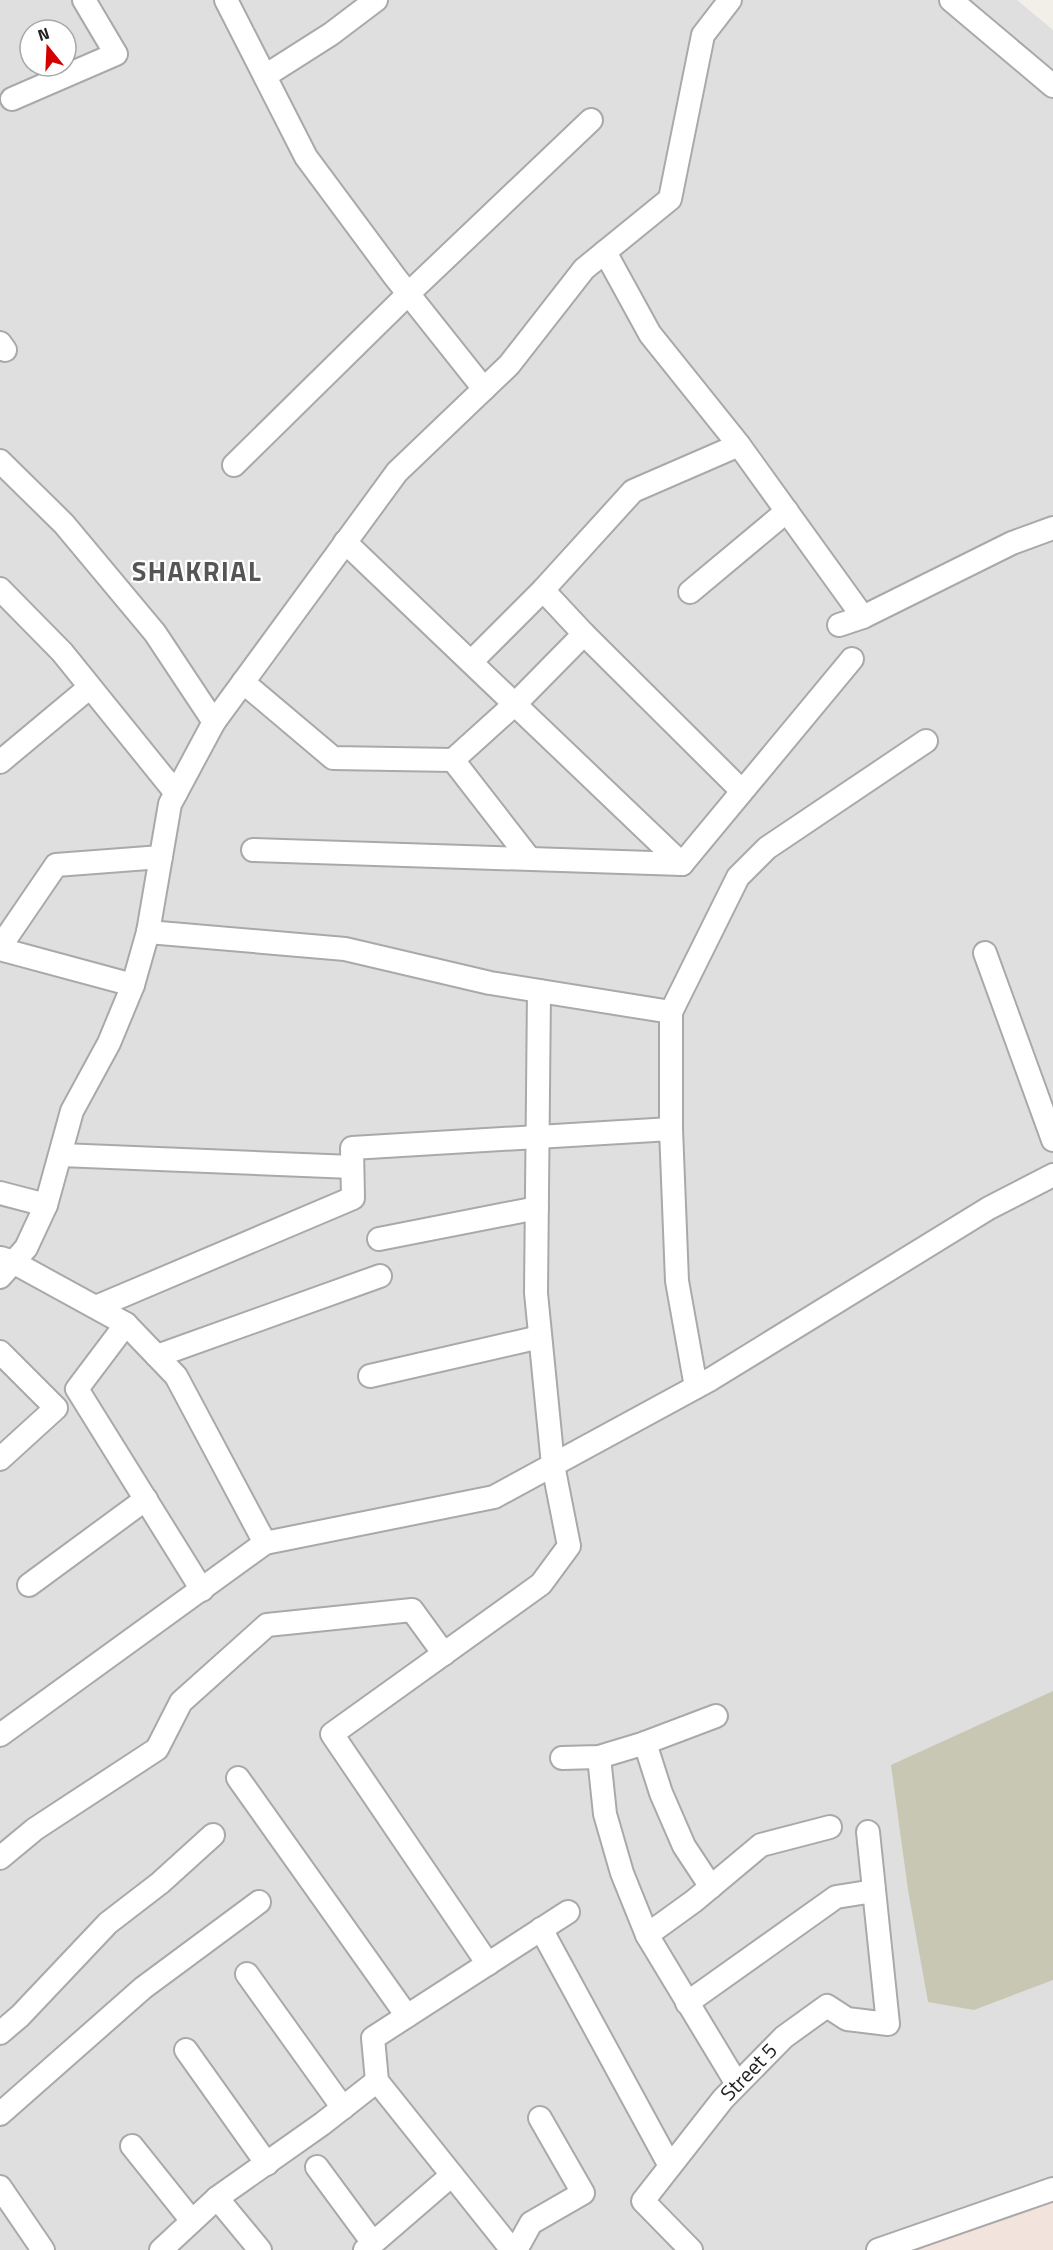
<svg xmlns="http://www.w3.org/2000/svg" width="1053" height="2250" viewBox="0 0 1053 2250" font-family="'Titillium Web',sans-serif">
<rect width="100%" height="100%" fill="#f2efe9"/>
<path fill="#e0dfdf" fill-rule="evenodd" d="M0,0H1017L1053,30V2250H0ZM30,30H66V66H30Z"/>
<path fill="#f3e3dd" d="M1053,2191V2250H877Z"/>
<path fill="#c7c7b4" d="M1053,1691V1980L974,2010L928,2002L908,1890L891,1765Z"/>
<g fill="none" stroke-linecap="round" stroke-linejoin="round">
<g stroke="#a9a9a9" stroke-width="26">
<g id="minor">
<path d="M226,0L306,157L395,277L484,389"/>
<path d="M951,0L1053,86"/>
<path d="M265,76L331,34L376,0"/>
<path d="M12,99L116,54L84,0"/>
<path d="M605,252L650,334L739,445L863,617"/>
<path d="M0,343L5,350"/>
<path d="M0,461L64,524L155,633L214,722"/>
<path d="M234,465L408,294L591,120"/>
<path d="M345,542L682,864"/>
<path d="M0,589L62,652L176,793"/>
<path d="M543,590L584,634L742,791"/>
<path d="M690,592L787,511"/>
<path d="M839,625L863,617L1012,543L1053,528"/>
<path d="M471,662L543,590L633,491L739,445"/>
<path d="M243,682L333,758L453,760L515,704L584,634"/>
<path d="M453,760L529,858"/>
<path d="M0,762L90,687"/>
<path d="M253,850L682,864"/>
<path d="M682,864L852,659"/>
<path d="M148,932L345,949L490,983L671,1012"/>
<path d="M0,947L56,865L161,857"/>
<path d="M0,949L133,985"/>
<path d="M985,953L1053,1140"/>
<path d="M61,1155L352,1167"/>
<path d="M0,1193L46,1205"/>
<path d="M379,1239L537,1208"/>
<path d="M1,1258L13,1262L126,1324L176,1376L265,1543"/>
<path d="M0,1277L26,1248L46,1205L72,1111L109,1043L133,985L148,932L170,804L214,722L397,472L509,365L584,269L670,199L703,35L730,0"/>
<path d="M96,1307L353,1198L352,1148L671,1129"/>
<path d="M126,1324L77,1389L202,1590"/>
<path d="M0,1352L56,1408L0,1459"/>
<path d="M157,1356L380,1276"/>
<path d="M370,1376L540,1337"/>
<path d="M696,1387L677,1281L671,1129V1012L738,877L767,848L926,741"/>
<path d="M29,1585L146,1499"/>
<path d="M0,1735L265,1543L494,1497L711,1379L989,1208L1053,1175"/>
<path d="M645,1743L661,1793L684,1846L711,1887"/>
<path d="M599,1757L605,1814L622,1873L647,1935L737,2084"/>
<path d="M562,1758L599,1757L642,1744L716,1716"/>
<path d="M238,1778L407,2016"/>
<path d="M0,1858L35,1829L157,1749L181,1702L267,1625L412,1610L444,1654"/>
<path d="M541,1929L670,2166"/>
<path d="M647,1935L694,1901L761,1845L830,1827"/>
<path d="M488,1964L332,1734L541,1584L569,1546L553,1465L536,1293L539,991"/>
<path d="M247,1974L343,2108"/>
<path d="M687,2003L836,1897L874,1891"/>
<path d="M0,2033L20,2016L108,1923L160,1883L213,1835"/>
<path d="M186,2050L267,2164"/>
<path d="M0,2114L143,1988L259,1902"/>
<path d="M132,2146L192,2221"/>
<path d="M317,2167L373,2243"/>
<path d="M0,2187L43,2250"/>
<path d="M217,2198L260,2250"/>
<path d="M161,2250L217,2198L322,2124L377,2081"/>
<path d="M365,2250L452,2175"/>
<path d="M512,2250L377,2081L373,2038L568,1912"/>
<path d="M516,2250L531,2223L583,2193L540,2118"/>
<path d="M691,2250L643,2201L723,2099L784,2037L827,2006L847,2019L888,2024L868,1832"/>
<path d="M878,2250L1053,2189"/>
</g>
</g>
<use href="#minor" stroke="#fff" stroke-width="22"/>
</g>
<g text-anchor="middle" stroke-width="4.5" stroke-linejoin="round" paint-order="stroke">
<g font-size="21" fill="#222" stroke="#fff">
<text transform="translate(749 2072) rotate(-46)" y="7">Street 5</text>
</g>
<g font-size="27" font-weight="bold" letter-spacing="1.5" fill="#555" stroke="#fff">
<text x="197" y="581">SHAKRIAL</text>
</g>
</g>
<g transform="translate(48 48) rotate(342)"><circle r="28" fill="#ffffff" stroke="#a7a7a7" stroke-width="1.5"/>
<path d="M0-4.5L10 22L0 15L-10 22Z" fill="#d40000"/>
<text y="-9" font-size="16" font-weight="bold" text-anchor="middle" fill="#222222">N</text>
</g>
</svg>
